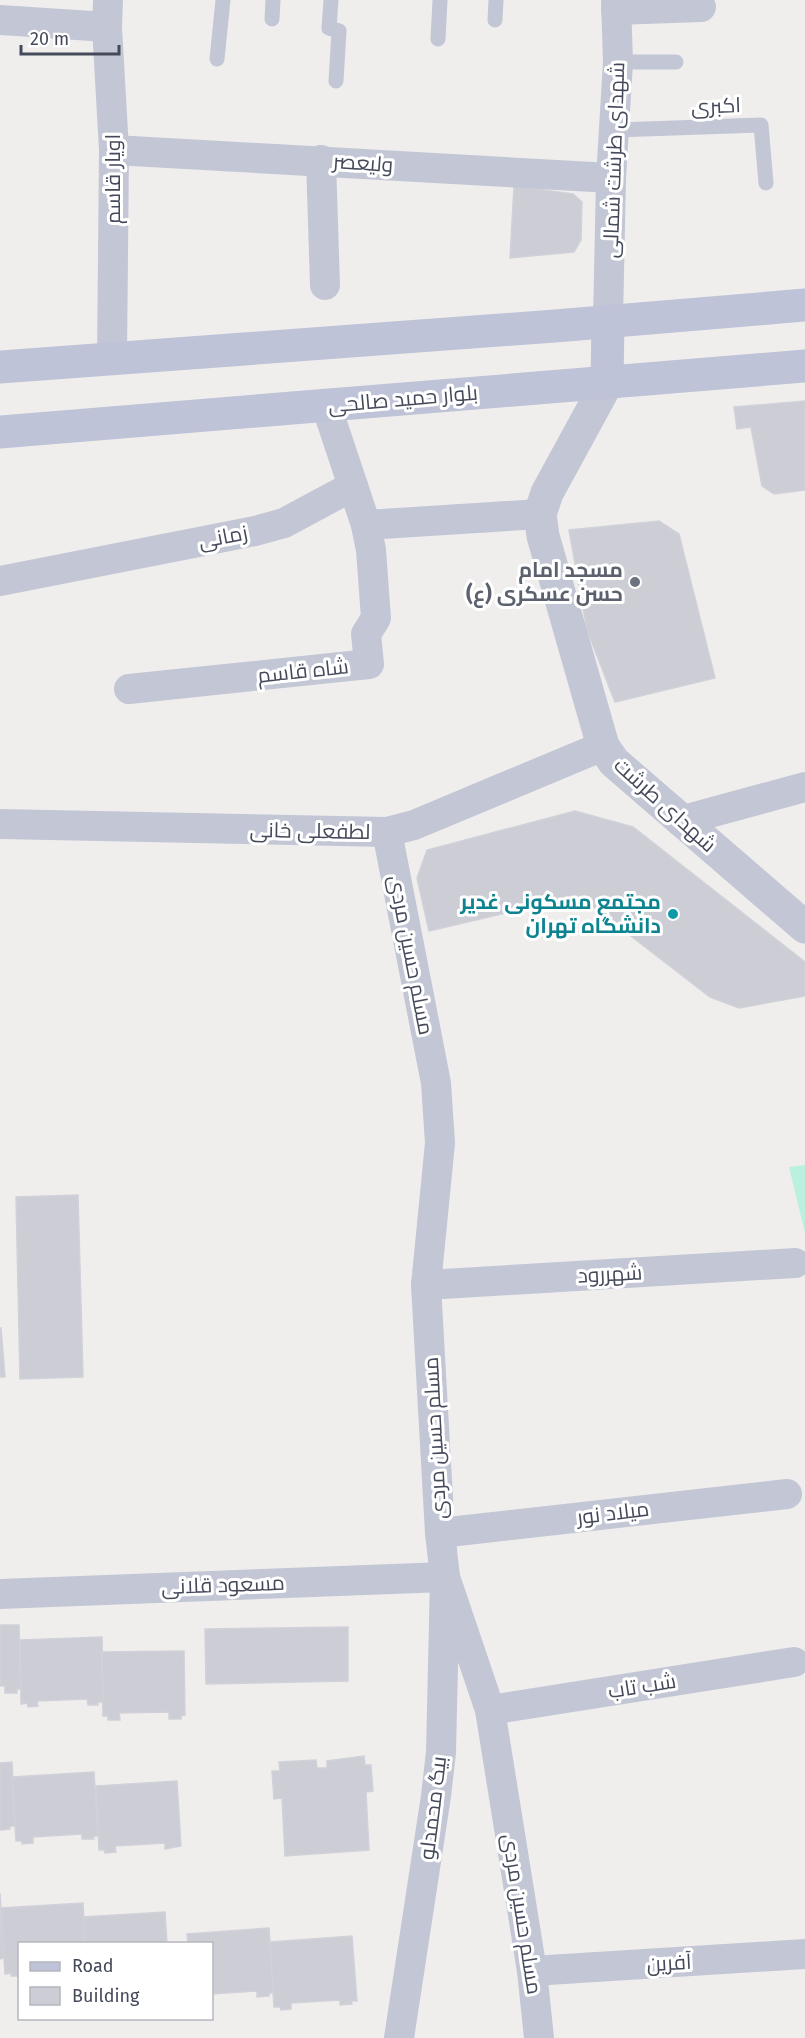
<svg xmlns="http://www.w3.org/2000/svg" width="805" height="2038" viewBox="0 0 805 2038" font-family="'Fira Sans',Cairo,sans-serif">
<rect width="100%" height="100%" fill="#f0eeed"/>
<path fill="#b9f0de" d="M805,1165V1233L789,1167Z"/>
<g fill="#cccdd5" stroke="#d1d1d9" stroke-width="1.5">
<path d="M514,186L573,194L582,202L581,240L574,252L510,258Z"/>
<path d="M805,401V490L774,494L762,486L751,427L737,429L734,407Z"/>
<path d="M659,521L679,534L715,678L615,702L587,630L569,530Z"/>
<path d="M575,811L633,827L805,962V996L739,1008L710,997L579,896L429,931L417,878L427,850Z"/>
<path d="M78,1195L83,1377L20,1379L16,1197Z"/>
<path d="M0,1328H1L5,1377H0Z"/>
<path d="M0,1625H19L21,1689H17V1693H5V1686H0Z"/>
<path d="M348,1627V1681L206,1684L205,1629Z"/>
<path d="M102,1637L103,1702H98V1705H88L87,1699L37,1701L38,1706L28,1707L27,1703L21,1704L20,1640Z"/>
<path d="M184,1651L185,1715L181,1716V1719H169V1712L119,1713L120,1720H108V1716H103L102,1652Z"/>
<path d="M364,1756L365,1765H371L373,1791L366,1792L369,1850L285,1856L282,1798L274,1799L272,1771H280L279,1762L316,1760L317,1768H327V1761Z"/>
<path d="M12,1762L15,1826H10V1829L0,1830V1763Z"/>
<path d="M94,1772L98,1836H93L94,1839H82V1834L33,1837V1843L22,1844V1841H16L12,1777Z"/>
<path d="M177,1781L181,1846L165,1849V1843L115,1846L116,1852L105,1853L104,1850H99L96,1786Z"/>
<path d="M0,1893L4,1958L0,1959Z"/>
<path d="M83,1903L85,1944H20V1976H11V1973L5,1974L1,1908Z"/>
<path d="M165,1912L167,1944H85L83,1917Z"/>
<path d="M269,1928L274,1993H269V1996L257,1997V1991L212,1994V1944H188L187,1934Z"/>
<path d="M352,1936L357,2001H351L352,2004L340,2005V2000L291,2003V2009L281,2010L280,2007H274L270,1942Z"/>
</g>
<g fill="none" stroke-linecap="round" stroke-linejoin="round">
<g stroke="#c3c7d5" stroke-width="15">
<path d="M331,0L329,28L339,31L336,81"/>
<path d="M272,19L273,0"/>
<path d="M495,20L496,0"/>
<path d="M438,39L440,0"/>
<path d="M217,59L223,0"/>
<path d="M618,62H676"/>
<path d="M615,130L761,125L766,183"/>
</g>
<g stroke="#c3c7d5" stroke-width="30">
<path d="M108,0L107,27L114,150L112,358"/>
<path d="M616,10L701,7"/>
<path d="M0,20L107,27"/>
<path d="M114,150L611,178"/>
<path d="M321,160L325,285"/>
<path d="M608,321L611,178L618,62L616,0"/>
<path d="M366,525L540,514"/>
<path d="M0,581L255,531L284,523L353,486L326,405"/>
<path d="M129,689L369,664L366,634L376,618L371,550L366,525L353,486"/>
<path d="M680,821L805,787"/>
<path d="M0,824L387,832L414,825L603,746"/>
<path d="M387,832L436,1083L440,1143L426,1285L440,1533L445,1577L490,1710L532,1971L539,2038"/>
<path d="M426,1285L795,1263"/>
<path d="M440,1533L787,1494"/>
<path d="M0,1594L445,1577L441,1752L436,1796L399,2038"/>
<path d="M490,1710L794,1662"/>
<path d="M532,1971L805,1954"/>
</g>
<path stroke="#c3c7d5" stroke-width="33" d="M607,383L547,493L540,514L543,536L603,746L614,762L805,927"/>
<g stroke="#bfc3d7" stroke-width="33">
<path d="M0,367L555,326L805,305"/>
<path d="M607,383L608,321"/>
<path d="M0,432L805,366"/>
</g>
</g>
<circle fill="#6b7280" stroke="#fff" stroke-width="2" cx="635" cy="582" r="6"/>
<circle fill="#0f9aa8" stroke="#fff" stroke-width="2" cx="673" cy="914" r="6"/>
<g text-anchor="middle" stroke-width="6" stroke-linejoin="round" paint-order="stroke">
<g font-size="21" fill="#454a5b" stroke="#fff">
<text transform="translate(716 106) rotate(-2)" y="7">اکبری</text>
<text transform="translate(614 160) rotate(-88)" y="7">شهدای طرشت شمالی</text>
<text transform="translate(363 163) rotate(4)" y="7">ولیعصر</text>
<text transform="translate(113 179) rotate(-90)" y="7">اویار قاسم</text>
<text transform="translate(403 399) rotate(-5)" y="7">بلوار حمید صالحی</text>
<text transform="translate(223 537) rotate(-11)" y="7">زمانی</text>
<text transform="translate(303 671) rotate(-6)" y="7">شاه قاسم</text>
<text transform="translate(665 805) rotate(42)" y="7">شهدای طرشت</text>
<text transform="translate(310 831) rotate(1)" y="7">لطفعلی خانی</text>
<text transform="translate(411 955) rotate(79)" y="7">مسلم حسین مردی</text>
<text transform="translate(610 1274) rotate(-3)" y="7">شهررود</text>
<text transform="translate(435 1438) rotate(-93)" y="7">مسلم حسین مردی</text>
<text transform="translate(613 1513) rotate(-7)" y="7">میلاد نور</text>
<text transform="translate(223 1585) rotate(-2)" y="7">مسعود قلانی</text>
<text transform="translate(642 1686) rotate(-9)" y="7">شب تاب</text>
<text transform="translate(433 1808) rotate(-83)" y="7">بیگ محمدلو</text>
<text transform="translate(522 1914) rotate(81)" y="7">مسلم حسین مردی</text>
<text transform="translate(669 1963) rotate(-3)" y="7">آفرین</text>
</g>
<g font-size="21" font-weight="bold" fill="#5b616d" stroke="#fff" text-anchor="end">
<text x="623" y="577">مسجد امام<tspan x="623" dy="24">حسن عسکری (ع)</tspan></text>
</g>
<g font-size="21" font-weight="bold" fill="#0d838f" stroke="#fff" text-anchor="end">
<text x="661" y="909">مجتمع مسکونی غدیر<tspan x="661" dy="24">دانشگاه تهران</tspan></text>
</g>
</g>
<rect x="18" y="1942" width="195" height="78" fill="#ffffff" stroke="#b5b7bd" stroke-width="1.5"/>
<rect x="30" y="1962" width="30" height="9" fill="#bfc3d7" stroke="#b5b7bd" stroke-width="1.5"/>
<text x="72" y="1972" font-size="18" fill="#454a5b">Road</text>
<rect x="30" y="1987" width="30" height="18" fill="#cccdd5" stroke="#b5b7bd" stroke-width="1.5"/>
<text x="72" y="2002" font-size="18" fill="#454a5b">Building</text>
<path d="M21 45v9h98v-9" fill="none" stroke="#454a5b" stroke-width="3"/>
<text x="30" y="45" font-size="18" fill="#454a5b" stroke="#ffffff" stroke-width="4.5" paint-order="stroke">20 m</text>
</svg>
